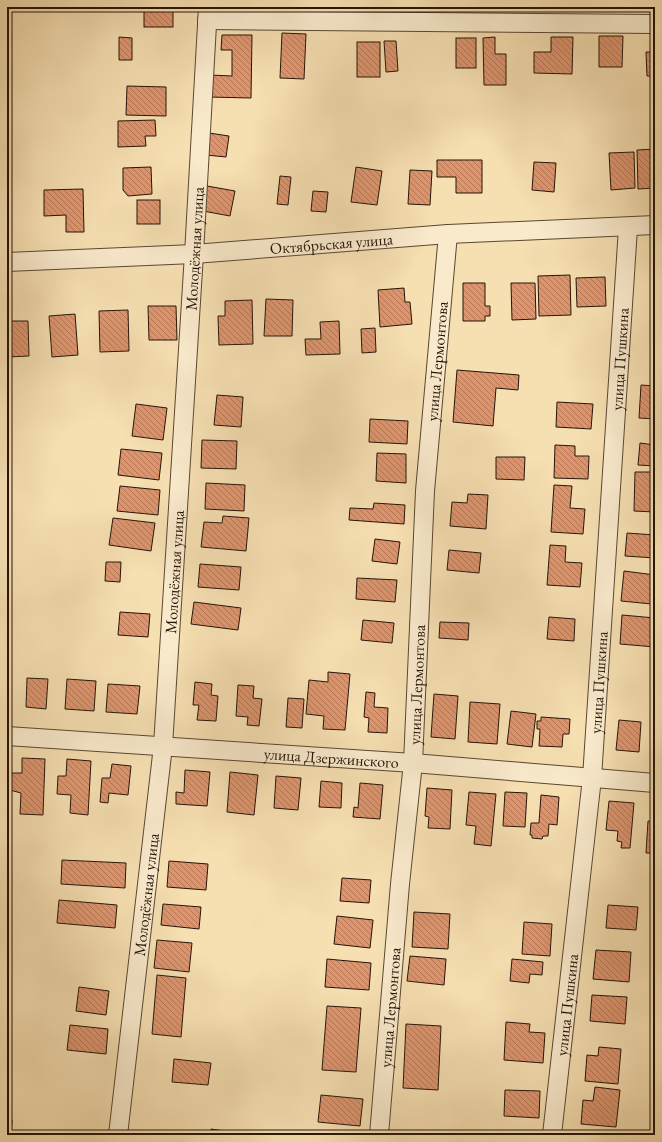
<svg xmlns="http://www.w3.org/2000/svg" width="662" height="1142" viewBox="0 0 662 1142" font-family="'EB Garamond',serif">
<defs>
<pattern id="building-back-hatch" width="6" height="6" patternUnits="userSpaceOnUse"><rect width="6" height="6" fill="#de956d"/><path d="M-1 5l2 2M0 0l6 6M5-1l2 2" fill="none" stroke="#b47858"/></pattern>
</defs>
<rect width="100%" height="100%" fill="#f6dfb1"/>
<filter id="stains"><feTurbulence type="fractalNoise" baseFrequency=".005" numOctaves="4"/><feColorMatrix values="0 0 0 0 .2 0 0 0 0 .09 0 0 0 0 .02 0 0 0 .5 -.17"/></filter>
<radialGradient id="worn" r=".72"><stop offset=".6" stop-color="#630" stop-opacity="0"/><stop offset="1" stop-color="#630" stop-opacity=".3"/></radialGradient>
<g fill="url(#building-back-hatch)" stroke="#261409">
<rect x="144" y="10" width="29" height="17"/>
<path d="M282,33L306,34L304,79L280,78Z"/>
<path d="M652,33H655V76H647L646,52H652Z"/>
<path d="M222,35H252L251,98L209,97L210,75L232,76V50H221Z"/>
<path d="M599,36H623L622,67H599Z"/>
<path d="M119,37L132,38V60H119Z"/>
<path d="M495,37V54H506V85H484L483,38Z"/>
<path d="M551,37H573L572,74L534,73V52H551Z"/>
<rect x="456" y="38" width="20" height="30"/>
<path d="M384,41H396L398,71L386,72Z"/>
<rect x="357" y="42" width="23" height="35"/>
<path d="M127,86L166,87V116L126,115Z"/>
<path d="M155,120L156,136H145L146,146L118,147V121Z"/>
<path d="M209,133L229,136L226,157L206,155Z"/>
<path d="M655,149V188L638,189L637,150Z"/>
<path d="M634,152L635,188L611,190L609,153Z"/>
<path d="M437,160H482V193H456V177H437Z"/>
<path d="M534,162L556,163L554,192L532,190Z"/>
<path d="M151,167L152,194L128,196L123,190V168Z"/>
<path d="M356,167L382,171L377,205L351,202Z"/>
<path d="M410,170L432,171L430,205L408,204Z"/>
<path d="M280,176L291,177L288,205L277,204Z"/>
<path d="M207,186L235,191L230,216L203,211Z"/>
<path d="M83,189L84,232H66V215L44,216V190Z"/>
<path d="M313,191L328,192L326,212L311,211Z"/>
<rect x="137" y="200" width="23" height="24"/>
<path d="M653,273H655V306Z"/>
<path d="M570,275L571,315L539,316L538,276Z"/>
<path d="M605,277L606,306L577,307L576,278Z"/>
<path d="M463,283H485V306H490V316H485V321H463Z"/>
<path d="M511,283H535L536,319L512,320Z"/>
<path d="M404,288L405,302H410L412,324L380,327L378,290Z"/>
<path d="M266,299L293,300L292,336H264Z"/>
<path d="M252,300L253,344L219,345L218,316H225V301Z"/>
<path d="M148,306H176L177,340H149Z"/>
<path d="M128,310L129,351L100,352L99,311Z"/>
<path d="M75,314L78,355L52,357L49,316Z"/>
<path d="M7,321H28L29,356L7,357Z"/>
<path d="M339,321L340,354L306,355L305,339H321L320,322Z"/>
<path d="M375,328L376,352L362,353L361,329Z"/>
<path d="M457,370L519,375L518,390L496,388L493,426L453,422Z"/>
<path d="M641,385L655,386V419L639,418Z"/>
<path d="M217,395L243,397L241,427L214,425Z"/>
<path d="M557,402L593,404L591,429L556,427Z"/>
<path d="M136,404L167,408L163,440L132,436Z"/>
<path d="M370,419L408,421L407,444L369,442Z"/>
<path d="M202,440L237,441L236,469L201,468Z"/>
<path d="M640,443L655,445V466L638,465Z"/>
<path d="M555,445L575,446V456H589L588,479L554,478Z"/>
<path d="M121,449L162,453L159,480L118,475Z"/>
<path d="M377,453L406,454V483L376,481Z"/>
<path d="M496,457H525L524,480L496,479Z"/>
<path d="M635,472H655V512L634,511Z"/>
<path d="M206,483L245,485L244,511L205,509Z"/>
<path d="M554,485L572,486L570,508L585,509L583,534L551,532Z"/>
<path d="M120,486L160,490L158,515L117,511Z"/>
<path d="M468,494L488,495L486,529L450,526L452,502L467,503Z"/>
<path d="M374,503L405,505L404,524L349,520L350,508L373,509Z"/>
<path d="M223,516L249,518L246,551L201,547L204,522L222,523Z"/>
<path d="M113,518L155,523L151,551L109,545Z"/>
<path d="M627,533L655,535V558L625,556Z"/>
<path d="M375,539L400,542L397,564L372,561Z"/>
<path d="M550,545L566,546L565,562L582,563L580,587L547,585Z"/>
<path d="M449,550L481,553L479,573L447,570Z"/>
<path d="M106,562H121L120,582L105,581Z"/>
<path d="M200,564L241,567L239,590L198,587Z"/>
<path d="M624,571L655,575L652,604L621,601Z"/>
<path d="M357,578L397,580L395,602L356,599Z"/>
<path d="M194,602L241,608L238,630L191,624Z"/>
<path d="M120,612L150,614L148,637L118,635Z"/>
<path d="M622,615L655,618V647L620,644Z"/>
<path d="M549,617L575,619L574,641L547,639Z"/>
<path d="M363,620L394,623L392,643L361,640Z"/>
<path d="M440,622L469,623L468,640L439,638Z"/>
<path d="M328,672L350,674L345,730L323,729L324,716L306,714L309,680L328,682Z"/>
<path d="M27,678L48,679L46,709L26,707Z"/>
<path d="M67,679L96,681L94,711L65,709Z"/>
<path d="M195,682L212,684L211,695L218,696L216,721L197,720L199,705H193Z"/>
<path d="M108,684L140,686L137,714L106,712Z"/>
<path d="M238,685L254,686L253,698L262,699L259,726L247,725L248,717L236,716Z"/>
<path d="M366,692L375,693L374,707L388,708L387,733L368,732L369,718L364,717Z"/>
<path d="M434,694L458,696L455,739L431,737Z"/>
<path d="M288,698L304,699L302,728L286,727Z"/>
<path d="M470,702L500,704L497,744L468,742Z"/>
<path d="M511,711L536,714L532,747L507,744Z"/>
<path d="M541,717L570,719L569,734H563L562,747L539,746L540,729H537V721H541Z"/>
<path d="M619,720L641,722L639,752L616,750Z"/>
<path d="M22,758L45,759L43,815L20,814L21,793L10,790L11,773H22Z"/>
<path d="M67,759L91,761L88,815L70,813L71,795L57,794L58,776H66Z"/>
<path d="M112,764L131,766L128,795L109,793L108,803L100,802L102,778H110Z"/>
<path d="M185,770L210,772L207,806L176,804V792L184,793Z"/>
<path d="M230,772L258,775L254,815L227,812Z"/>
<path d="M276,776L301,778L298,810L274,808Z"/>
<path d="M321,781L342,783L341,808L319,807Z"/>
<path d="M360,783L383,785L380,819L353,817L354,807L358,808Z"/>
<path d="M427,788L452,790L450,829L428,828L429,817L425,816Z"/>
<path d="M469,792L496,794L491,846L474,844L476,826L466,825Z"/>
<path d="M505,792L527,793L525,827L503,826Z"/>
<path d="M541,795L559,797L557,825L549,824L548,836H543L542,839L532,838V835H530L531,823H539Z"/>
<path d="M609,801L634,803L630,848H621L622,842L617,841L618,831L606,830Z"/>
<path d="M648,821H655V853H646Z"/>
<path d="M62,860L126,863L125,888L61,884Z"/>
<path d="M169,861L208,864L206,890L167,887Z"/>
<path d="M342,878L371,880L369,903L340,901Z"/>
<path d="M59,900L117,905L115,928L57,923Z"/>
<path d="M163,904L201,907L199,929L161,925Z"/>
<path d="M608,905L638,907L636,930L606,928Z"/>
<path d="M414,912L450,914L448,949L412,947Z"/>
<path d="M337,916L373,920L370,948L334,944Z"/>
<path d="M524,922L552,924L550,956L522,954Z"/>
<path d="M157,940L192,943L189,972L154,968Z"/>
<path d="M596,950L631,952L629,982L593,979Z"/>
<path d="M410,956L446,959L444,985L407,981Z"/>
<path d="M327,959L371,963L369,990L325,987Z"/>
<path d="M512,959L543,962L542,975L530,974L529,983L510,981Z"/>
<path d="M157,975L186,978L181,1037L152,1034Z"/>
<path d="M79,987L109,991L106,1015L76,1011Z"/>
<path d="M592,995L627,997L625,1024L590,1021Z"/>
<path d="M327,1006L361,1008L356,1072L322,1070Z"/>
<path d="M506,1022L530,1024L529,1032L545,1033L543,1063L504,1060Z"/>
<path d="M406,1024L441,1026L438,1090L403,1088Z"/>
<path d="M70,1025L108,1029L106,1054L67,1050Z"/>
<path d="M599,1047L621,1049L618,1084L585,1081L587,1055L598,1056Z"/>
<path d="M174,1059L211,1063L208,1085L172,1082Z"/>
<path d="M595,1087L620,1090L616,1127L581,1124L583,1100L593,1101Z"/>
<path d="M505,1090L540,1091L539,1118L504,1116Z"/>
<path d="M321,1095L363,1099L360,1126L318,1122Z"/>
<path d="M7,1120H12L11,1135H7Z"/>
<path d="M211,1129L225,1131L224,1135H210Z"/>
<path d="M74,1131L99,1133V1135H73Z"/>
</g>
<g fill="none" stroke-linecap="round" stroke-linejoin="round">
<g stroke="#5a4733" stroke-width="20">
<g id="minor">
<path d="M207,20L655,24"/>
<path id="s1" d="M7,262L194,254L448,234L655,225"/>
<path id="s2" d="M7,736L413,763L655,783"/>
<path id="s3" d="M118,1135L163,746L194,254L208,7"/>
<path id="s4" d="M379,1135L400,884L413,763L425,491L448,234"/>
<path id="s5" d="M552,1135L592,778L628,228"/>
</g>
</g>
<use href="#minor" stroke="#f9eacc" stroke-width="18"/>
</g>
<g text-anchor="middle" stroke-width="3" stroke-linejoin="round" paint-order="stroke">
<g font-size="16" fill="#261409" stroke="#f9eacc">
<text dy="6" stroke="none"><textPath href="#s1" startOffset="325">Октябрьская улица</textPath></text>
<text dy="6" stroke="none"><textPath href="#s3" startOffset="890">Молодёжная улица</textPath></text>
<text dy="6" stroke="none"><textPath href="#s5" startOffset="779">улица Пушкина</textPath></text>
<text dy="6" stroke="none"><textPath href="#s4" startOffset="776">улица Лермонтова</textPath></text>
<text dy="6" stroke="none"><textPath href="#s3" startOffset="566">Молодёжная улица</textPath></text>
<text dy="6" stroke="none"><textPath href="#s5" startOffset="455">улица Пушкина</textPath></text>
<text dy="6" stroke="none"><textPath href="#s4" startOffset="452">улица Лермонтова</textPath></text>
<text dy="6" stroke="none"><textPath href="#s2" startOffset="325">улица Дзержинского</textPath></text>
<text dy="6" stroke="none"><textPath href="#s3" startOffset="242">Молодёжная улица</textPath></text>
<text dy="6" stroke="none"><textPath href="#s5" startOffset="131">улица Пушкина</textPath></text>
<text dy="6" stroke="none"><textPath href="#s4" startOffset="128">улица Лермонтова</textPath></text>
</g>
</g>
<rect width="662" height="1142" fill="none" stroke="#f6dfb1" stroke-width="24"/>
<rect x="8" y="8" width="646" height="1126" fill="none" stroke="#261409" stroke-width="2"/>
<rect x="12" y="12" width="638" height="1118" fill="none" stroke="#261409"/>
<rect width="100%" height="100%" filter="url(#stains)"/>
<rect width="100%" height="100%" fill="url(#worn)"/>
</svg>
